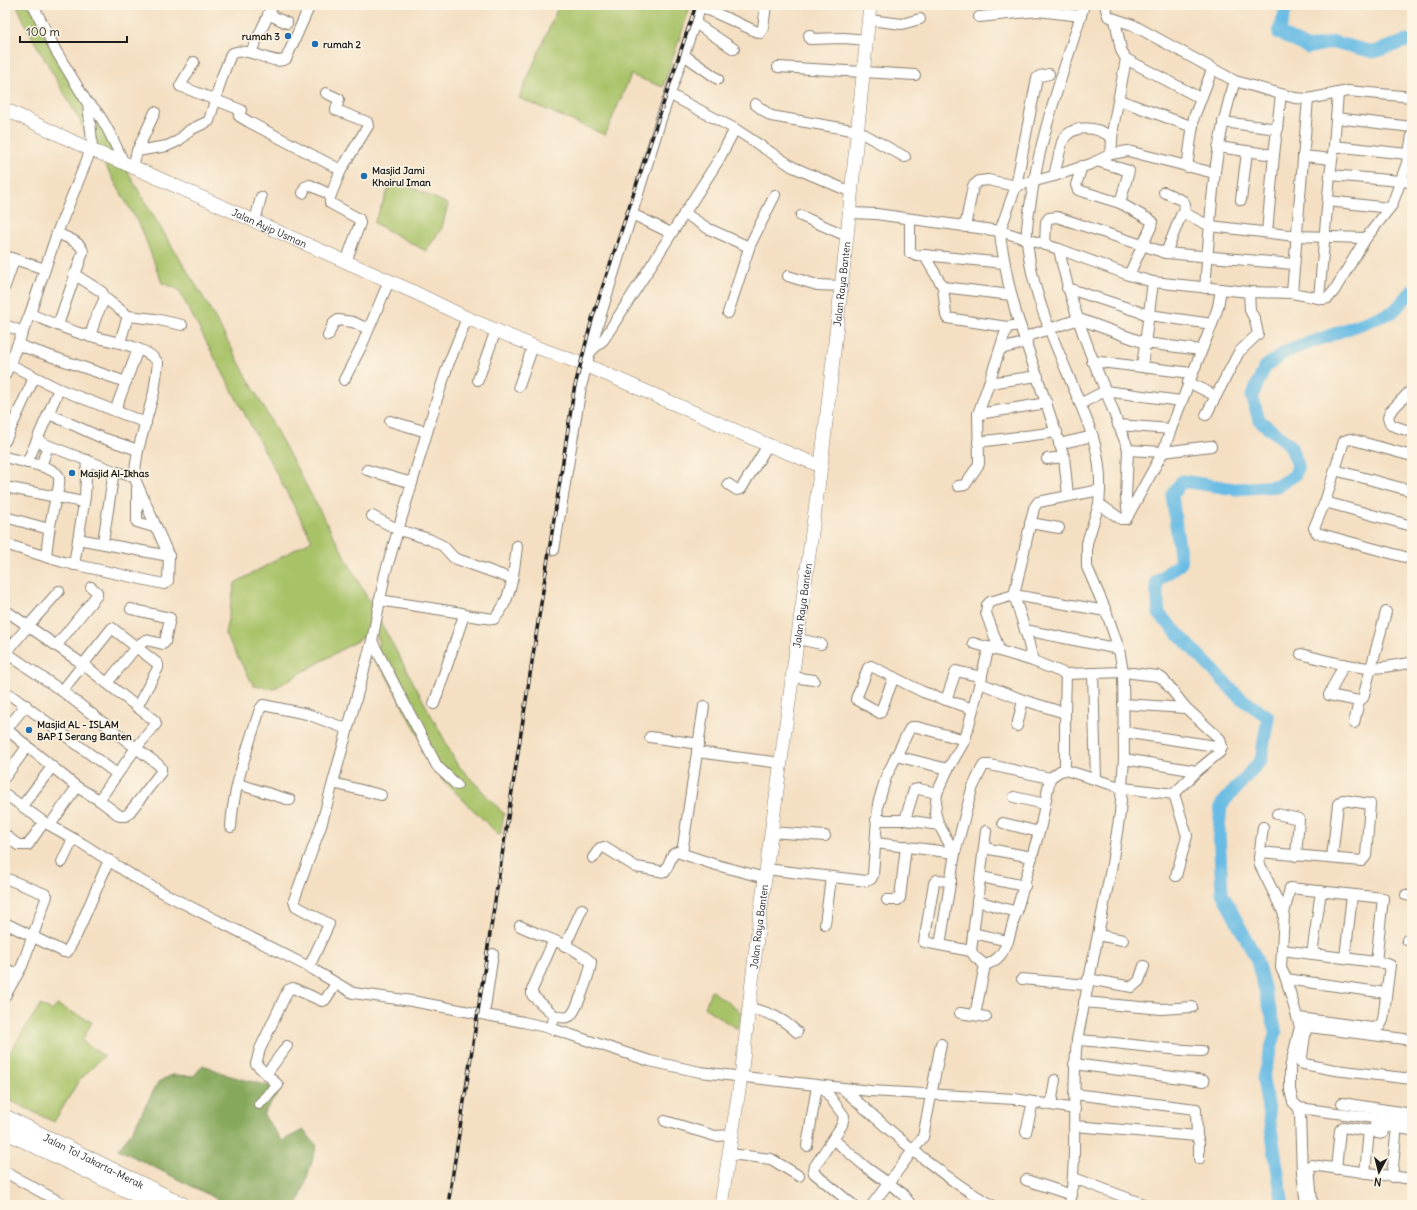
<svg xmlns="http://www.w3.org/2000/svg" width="1417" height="1210" viewBox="0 0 1417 1210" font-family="Delius,sans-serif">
<rect width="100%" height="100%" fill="#fcf5e5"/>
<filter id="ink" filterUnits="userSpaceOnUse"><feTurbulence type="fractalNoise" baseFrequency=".025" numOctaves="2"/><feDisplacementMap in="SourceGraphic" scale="8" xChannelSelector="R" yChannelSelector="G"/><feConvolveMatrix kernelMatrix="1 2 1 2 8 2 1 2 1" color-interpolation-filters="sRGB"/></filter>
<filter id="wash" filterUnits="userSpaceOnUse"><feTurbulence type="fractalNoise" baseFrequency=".012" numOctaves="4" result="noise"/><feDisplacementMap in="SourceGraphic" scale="16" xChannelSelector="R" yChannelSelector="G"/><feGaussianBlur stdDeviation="0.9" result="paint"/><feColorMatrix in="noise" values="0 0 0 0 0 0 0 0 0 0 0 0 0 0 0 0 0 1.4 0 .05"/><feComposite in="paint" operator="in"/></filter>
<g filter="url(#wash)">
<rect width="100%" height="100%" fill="#f4dfc2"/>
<g fill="#a8c268" stroke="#626f42">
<path d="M17,5H33L38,18L151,212L208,305L443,737L456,763L504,814L500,836L442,779L376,656L379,640L374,631L273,689L254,686L225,634L235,583L312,540L178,289L162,283L142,230L28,30Z"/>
<path d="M559,5H691L663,87L631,75L605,135L519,98Z"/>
<path d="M393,179L448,204L442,228L426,251L374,223Z"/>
<path d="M711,990L742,1013L737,1029L705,1008Z"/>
<path d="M40,1005L52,1011L57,1005L92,1022L82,1041L104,1056L78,1082L54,1122L5,1098V1060Z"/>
</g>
<path fill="#86a85c" stroke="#51623c" d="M203,1065L230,1076L281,1089L263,1114L282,1141L303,1130L317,1146L298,1205H229L118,1149L133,1130L158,1082L172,1075L194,1076Z"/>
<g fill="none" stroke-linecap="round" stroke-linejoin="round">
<g stroke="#68bbe4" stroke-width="13">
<path d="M1287,5L1279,33L1308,48L1334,42L1373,52L1407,41L1412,42"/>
<path d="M1283,1205L1263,1078L1276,1031L1256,958L1222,893L1219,830L1221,805L1261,760L1268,717L1238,696L1159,614L1156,582L1181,563L1172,495L1182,481L1235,489L1277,486L1295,475L1298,465L1290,445L1259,420L1252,396L1265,367L1285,352L1393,312L1412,291"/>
</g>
</g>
</g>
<g filter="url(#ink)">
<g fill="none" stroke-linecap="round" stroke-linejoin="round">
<g stroke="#887e6f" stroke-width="12">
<g id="minor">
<path d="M1084,5C1065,69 1040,133 1031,200C1029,212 1026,226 1027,239C1030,284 1049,330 1067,372C1086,420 1105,450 1099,504L1121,519H1126L1163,452L1171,429"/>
<path d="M1105,5L1108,16L1115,19"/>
<path d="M700,6L760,33L763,28L766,5"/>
<path d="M268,14L287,23"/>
<path d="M979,17L1038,11L1081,16"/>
<path d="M869,20L902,24L920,19"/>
<path d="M695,23L734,49"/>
<path d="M809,35L810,39L844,38L867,40"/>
<path d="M251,52L273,5"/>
<path d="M684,55L718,79"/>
<path d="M1126,59L1200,98"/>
<path d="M194,62L180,86L241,110L239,116L249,122L341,170"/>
<path d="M778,67L915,75"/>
<path d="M1049,74L1040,76L1037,78L1016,186L1000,231L1001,242L1008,281L1016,313L1064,457L1068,495"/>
<path d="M326,93L339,99L336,110L367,122L368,126L341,170L330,197V203L359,219L360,223L346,262"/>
<path d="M671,95L735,129L793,167L851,192"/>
<path d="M1119,100L1193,127"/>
<path d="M88,104C100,108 118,151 124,163"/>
<path d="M755,104L771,116L858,131L905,157"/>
<path d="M1336,118L1412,127"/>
<path d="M1223,122L1278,129"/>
<path d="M1334,146L1338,93"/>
<path d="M1218,147L1274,155L1267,232"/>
<path d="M137,151L155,112"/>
<path d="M1111,154L1113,128L1126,59L1121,50L1115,19L1133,25L1235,81L1295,98L1308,99L1348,91L1412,97"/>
<path d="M1407,154L1334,146L1330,175L1412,182"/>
<path d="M1274,155L1281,94"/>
<path d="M1303,156L1332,159"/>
<path d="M1097,161L1129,171L1120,203"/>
<path d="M1082,166L1076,185L1078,190L1120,203L1152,221L1151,227L1129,275"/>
<path d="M133,167L137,151L167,146L178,141L190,130L209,121L222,77L231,54C249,44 273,67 286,59L310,5"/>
<path d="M1187,167L1194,117L1212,70"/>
<path d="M1054,176L1062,142C1071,123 1097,126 1112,138"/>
<path d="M1164,192L1183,201L1185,204L1184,213L1181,215L1166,253"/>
<path d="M303,193L305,187L310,185L331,195"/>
<path d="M1241,200L1247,152"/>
<path d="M1328,201L1389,208"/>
<path d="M684,213L709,229L749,247"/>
<path d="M850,213L876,214L1000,231L1059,249L1129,275L1153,282L1249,292L1292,293L1323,299L1328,298L1334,291L1366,238L1392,205L1407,163L1412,136"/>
<path d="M1184,213L1210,226L1296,236L1366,238"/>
<path d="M632,214L671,233"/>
<path d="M801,216L847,236"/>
<path d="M910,220V253L917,256L924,255"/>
<path d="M255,221L261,197"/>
<path d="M965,227L973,186L979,181L988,180L1016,186L1054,176L1091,164L1111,154L1128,151L1214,173"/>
<path d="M57,233C65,237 82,242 83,252L58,325"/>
<path d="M1045,245L1046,222L1049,218L1057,217L1166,253L1293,264"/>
<path d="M1059,249C1069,299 1086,345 1106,392C1113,409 1118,426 1126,443L1128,450L1126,497L1128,516"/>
<path d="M5,256L45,269"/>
<path d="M1004,263L924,255L943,287L946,315L947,318L1007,327L1019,325"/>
<path d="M74,274L102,292L105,298L128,316L155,319L182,325"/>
<path d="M788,276L817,285L842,286"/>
<path d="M5,286L14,260"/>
<path d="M943,287L1011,295"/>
<path d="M1067,288L1149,315L1212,324L1218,307L1221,289"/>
<path d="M1205,288C1211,218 1212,148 1235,81"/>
<path d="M1292,293L1308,99"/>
<path d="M1319,298L1330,175"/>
<path d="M728,313L750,245L775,195"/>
<path d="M5,325L23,332"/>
<path d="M328,336L333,324L338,320L353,322L368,329"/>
<path d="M90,337L96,317L105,298"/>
<path d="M1025,337L1079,319L1145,343L1201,350"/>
<path d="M120,342L128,316"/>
<path d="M18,345L126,382"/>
<path d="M1001,349L1027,342"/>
<path d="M591,351L604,339L718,161L735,129"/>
<path d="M1092,361L1192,373"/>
<path d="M5,362L59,389L27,463"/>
<path d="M1142,367L1153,282"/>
<path d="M5,375L30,314L57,233L91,150L92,141L88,104L56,51L33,5"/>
<path d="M344,380L362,345L389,281"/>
<path d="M478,380L496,330"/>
<path d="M1188,382L1216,396"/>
<path d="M989,383L1007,327"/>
<path d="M519,386L533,346"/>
<path d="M59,389L146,423"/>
<path d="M1412,389L1390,412L1388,418L1391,425L1412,432"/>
<path d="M1080,404L1105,391L1181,401"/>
<path d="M115,411L138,349"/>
<path d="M49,414L100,437L138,450"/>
<path d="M978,414L1047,403"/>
<path d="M1206,415L1239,352L1258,334L1255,320L1250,310L1249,292"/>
<path d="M390,421L427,432"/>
<path d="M1118,425L1171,429L1212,324"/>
<path d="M5,441L34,378"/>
<path d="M37,441L114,471L134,477"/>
<path d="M978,442L1057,432"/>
<path d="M1059,444L1093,436"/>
<path d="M1128,450L1163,452L1211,446"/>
<path d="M1412,456L1350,439L1344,441L1325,502L1314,528L1317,533L1412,559"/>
<path d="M5,457C17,461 50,465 58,475C60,478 59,486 58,490C52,512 48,534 46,557"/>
<path d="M1047,459L1064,457"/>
<path d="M41,466L48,446"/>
<path d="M367,470L412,483"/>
<path d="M1335,470L1412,491"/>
<path d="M728,484L737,490L741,489L768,445"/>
<path d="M958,486L965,485L979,464L978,414L989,383L1038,376"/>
<path d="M5,487L83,502"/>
<path d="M137,489V522L157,528"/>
<path d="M1100,490L1038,502L1034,508L1014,595L1106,611"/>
<path d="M1325,502L1412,526"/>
<path d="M372,516L399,530L429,539L443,546L454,558L512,579"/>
<path d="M5,517L49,529"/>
<path d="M1030,523L1059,528"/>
<path d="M78,539L169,556"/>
<path d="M103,542L114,471"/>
<path d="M5,544L63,562L164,584L168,581L169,556L134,477L138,450L154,392L158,363C147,344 99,340 79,333C62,328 46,320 30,314"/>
<path d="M554,550L581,387L593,340L661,119L701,5"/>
<path d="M74,565L85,497L87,460"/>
<path d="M379,600L462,613L464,615L434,704"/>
<path d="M5,610L28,626L5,654"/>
<path d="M464,615L494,619C512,601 514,570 517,546"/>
<path d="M1025,630L1119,649"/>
<path d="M798,639L821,644"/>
<path d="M372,641L437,766L457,785"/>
<path d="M973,643L1033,661L1066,674L1123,672L1158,676L1163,679L1186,708L1220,739L1222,747L1220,752L1197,771L1174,794"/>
<path d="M56,646L97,595V592L91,587"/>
<path d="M999,649L986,613L987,605L990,602L1014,595L1027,636L1033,661"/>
<path d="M5,652L62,691L136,748L99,800"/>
<path d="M1301,654C1324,660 1348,667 1372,668C1386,668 1398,664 1412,663"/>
<path d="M1344,664L1329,695L1359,701L1363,698L1386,612"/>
<path d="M1093,674L1096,779"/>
<path d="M792,677L814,680"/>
<path d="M894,677L880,713L856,699L868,668L871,666L923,692L973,709"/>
<path d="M107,683L137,646L146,640L163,644L165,642L170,618L131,609"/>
<path d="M980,683L1023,700L1065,713V770L1060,771L1050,778L1041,825L1008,941C1003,953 998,961 985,965L975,957L971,951L986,831"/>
<path d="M5,691L117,774"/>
<path d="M62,691L112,628L158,664V668L137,707"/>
<path d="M946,700L956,671L982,677"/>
<path d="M1123,704L1186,708"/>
<path d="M1065,713L1066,674"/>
<path d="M1354,723L1359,701"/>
<path d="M1017,726L1023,700"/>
<path d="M5,728L77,787L99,800L120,816H126L129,813L161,772V768L159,765L136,748L156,724L155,721L84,665L28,626L59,591"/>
<path d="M5,731L26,705"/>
<path d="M1123,732L1222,747"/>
<path d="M650,737L699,744"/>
<path d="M697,752L781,763"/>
<path d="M896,756L948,769"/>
<path d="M1124,759L1197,771"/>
<path d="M1065,770L1123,788L1174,794L1187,836L1176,876"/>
<path d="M5,777L27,747"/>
<path d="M333,783L381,795"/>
<path d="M238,784L290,800"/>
<path d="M937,793L935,812L939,825"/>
<path d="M5,794L44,822L83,844L136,878L173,898L309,967L353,993L412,1001L523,1022L550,1028L650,1061L700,1072L870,1091L1015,1099L1075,1109"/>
<path d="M1014,797L1045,804"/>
<path d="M22,806L52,767"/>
<path d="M1277,814L1299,819L1296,856"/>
<path d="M876,820H905L914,790L919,789L937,793L948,769L965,740L989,647"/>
<path d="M905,820L939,825L949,843L951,852"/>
<path d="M1003,823L1039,832"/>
<path d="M50,825L77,787"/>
<path d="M231,827C233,787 248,747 260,709L263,705L307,714L347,729"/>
<path d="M1263,827L1259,858L1260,865L1284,914"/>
<path d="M771,832L825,836"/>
<path d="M5,835L18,845H28L44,822"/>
<path d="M876,843L955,853"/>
<path d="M984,848L1032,857"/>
<path d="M1260,852L1362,861L1366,856L1370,804L1343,800L1338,804L1332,858"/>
<path d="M682,853L704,706"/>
<path d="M593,858L600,848L604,847L636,867L665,872L673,854L677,852L713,864L765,878"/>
<path d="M62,862L73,839"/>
<path d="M766,869L866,881L871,879L873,875L878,804L886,777L908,732L911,727H917L965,740"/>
<path d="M981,877L1025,886"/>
<path d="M5,878L45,894L47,896L22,966L5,996"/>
<path d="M951,881L937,880L934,883L924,942L971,951"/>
<path d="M1406,895L1412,896"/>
<path d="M887,900H898L900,898L906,846"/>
<path d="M977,901L1017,912"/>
<path d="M5,923L64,952H67L76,936L109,860"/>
<path d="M825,924L831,878"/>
<path d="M520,926C543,937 572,945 591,962C591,970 577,1011 570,1016C566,1019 559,1017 555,1016"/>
<path d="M973,933L1008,941"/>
<path d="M1098,935L1123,940"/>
<path d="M1407,940L1412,941"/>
<path d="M940,945L955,853L972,789L982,768L984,765H990L1050,778"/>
<path d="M565,946L582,909"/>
<path d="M1282,950L1383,963L1390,965L1383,1020L1380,1026L1372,1028L1299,1018"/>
<path d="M1312,954L1321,891"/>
<path d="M1345,958L1352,895"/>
<path d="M309,967L329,924L296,906L294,900L321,826L372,641L385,574L436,402L448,365L467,318"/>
<path d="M5,968L17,975"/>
<path d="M1022,979L1087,985"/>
<path d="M1088,979L1132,987L1139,981L1144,966"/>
<path d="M1286,979L1386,993"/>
<path d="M1084,1002L1162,1009L1192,1007"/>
<path d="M748,1008C769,1012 782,1018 797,1032"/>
<path d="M960,1013L986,1017"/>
<path d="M484,1014L493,954"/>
<path d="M975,1015L985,965"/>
<path d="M553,1021L555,1016L532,995V990L553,942"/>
<path d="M1077,1040C1119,1042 1160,1050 1202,1051"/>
<path d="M1412,1040L1309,1027L1306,1029L1301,1063L1304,1064L1335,1070L1412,1079"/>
<path d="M1074,1064L1204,1081"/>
<path d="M267,1073L287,1046"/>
<path d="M822,1086L844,1116L842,1125L813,1169L814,1173L853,1205"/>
<path d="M843,1089C889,1129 938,1176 992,1205"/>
<path d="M1074,1094L1196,1109L1197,1136"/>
<path d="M1342,1103L1412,1114"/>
<path d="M259,1104L278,1085L256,1064L260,1049L288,990L293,988L322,1001L325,1000L336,984"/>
<path d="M1051,1105L1055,1080"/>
<path d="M1299,1108L1412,1123"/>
<path d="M665,1121L715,1136L732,1135"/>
<path d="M1375,1125L1412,1130"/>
<path d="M1074,1126L1197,1136L1199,1143V1159"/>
<path d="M1026,1132L1033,1102"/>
<path d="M833,1139L867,1168L902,1193L911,1205"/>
<path d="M807,1146L817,1086"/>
<path d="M730,1154L771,1159L799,1176"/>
<path d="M1336,1169L1340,1130L1343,1127L1383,1133"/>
<path d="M5,1172L65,1205"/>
<path d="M1365,1173L1369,1130"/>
<path d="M1392,1177L1396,1135"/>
<path d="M1074,1178L1146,1205"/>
<path d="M1026,1180L1072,1195"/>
<path d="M872,1205L923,1137L941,1044"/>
<path d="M1070,1205C1078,1150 1071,1095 1077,1040L1112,864L1120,813L1124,759L1123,672L1119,649L1106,611L1087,567V543L1099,504"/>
<path d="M1306,1205L1302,1172L1300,1115L1299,1108L1293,1102L1290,1090V1068L1300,1027L1286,979L1281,968L1284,914L1290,888L1383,898L1376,962"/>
<path d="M1315,1205L1312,1202L1309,1167L1311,1165L1412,1179"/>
</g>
</g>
<g stroke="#887e6f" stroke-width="14">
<g id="major">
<path id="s1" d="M5,109L91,150L124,163L414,292L467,318L533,346L588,366L768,445L821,466"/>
<path id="s2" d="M721,1205L741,1077L758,930L821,466L847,236L870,5"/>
</g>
</g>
<g stroke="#887e6f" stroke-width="16">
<g id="highway">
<path id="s3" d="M5,1117L183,1205"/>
<path d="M5,1131L158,1205"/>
</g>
</g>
<use href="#minor" stroke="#fff" stroke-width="10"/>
<use href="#major" stroke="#fff" stroke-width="13"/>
<use href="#highway" stroke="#fff" stroke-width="15"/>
<g stroke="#1c1c1c" stroke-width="3.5">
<path id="rail" d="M448,1205L574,390L592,319L696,5"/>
</g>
<use href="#rail" stroke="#fcf5e5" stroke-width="2" stroke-dasharray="6" stroke-linecap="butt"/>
</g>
</g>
<g fill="#1f6fb2" stroke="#fcf5e5" stroke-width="1.5">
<circle cx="288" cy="36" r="4"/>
<circle cx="315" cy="44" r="4"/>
<circle cx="364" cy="176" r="4"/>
<circle cx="72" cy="473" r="4"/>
<circle cx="29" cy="730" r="4"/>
</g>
<g text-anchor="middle" stroke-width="3" stroke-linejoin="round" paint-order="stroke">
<g font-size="10" font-weight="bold" fill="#1c1c1c" stroke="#fcf5e5" text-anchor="start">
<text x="280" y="40" text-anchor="end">rumah 3</text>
<text x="323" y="48">rumah 2</text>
<text x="372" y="174">Masjid Jami<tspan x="372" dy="12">Khoirul Iman</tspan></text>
<text x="80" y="477">Masjid Al-Ikhas</text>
<text x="37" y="728">Masjid AL - ISLAM<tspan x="37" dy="12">BAP I Serang Banten</tspan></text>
</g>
<g font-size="10" fill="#1c1c1c" stroke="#fcf5e5">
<text dy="4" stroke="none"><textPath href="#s1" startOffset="290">Jalan Ayip Usman</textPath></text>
<text dy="4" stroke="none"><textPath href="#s2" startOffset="929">Jalan Raya Banten</textPath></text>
<text dy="4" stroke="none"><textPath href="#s2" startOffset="605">Jalan Raya Banten</textPath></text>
<text dy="4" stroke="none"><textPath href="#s2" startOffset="281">Jalan Raya Banten</textPath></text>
<text dy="4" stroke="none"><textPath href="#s3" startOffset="99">Jalan Tol Jakarta–Merak</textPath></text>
</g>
</g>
<rect width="1417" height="1210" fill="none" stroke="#fcf5e5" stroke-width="20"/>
<g transform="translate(1379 1172) rotate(187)" stroke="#fcf5e5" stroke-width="3" paint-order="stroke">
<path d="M0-3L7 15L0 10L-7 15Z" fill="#1c1c1c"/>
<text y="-6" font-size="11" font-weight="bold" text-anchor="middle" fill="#1c1c1c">N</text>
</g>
<path d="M20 36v6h107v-6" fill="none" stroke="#1c1c1c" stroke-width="2"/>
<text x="26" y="36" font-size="12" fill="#1c1c1c" stroke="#fcf5e5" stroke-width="3" paint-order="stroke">100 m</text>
</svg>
